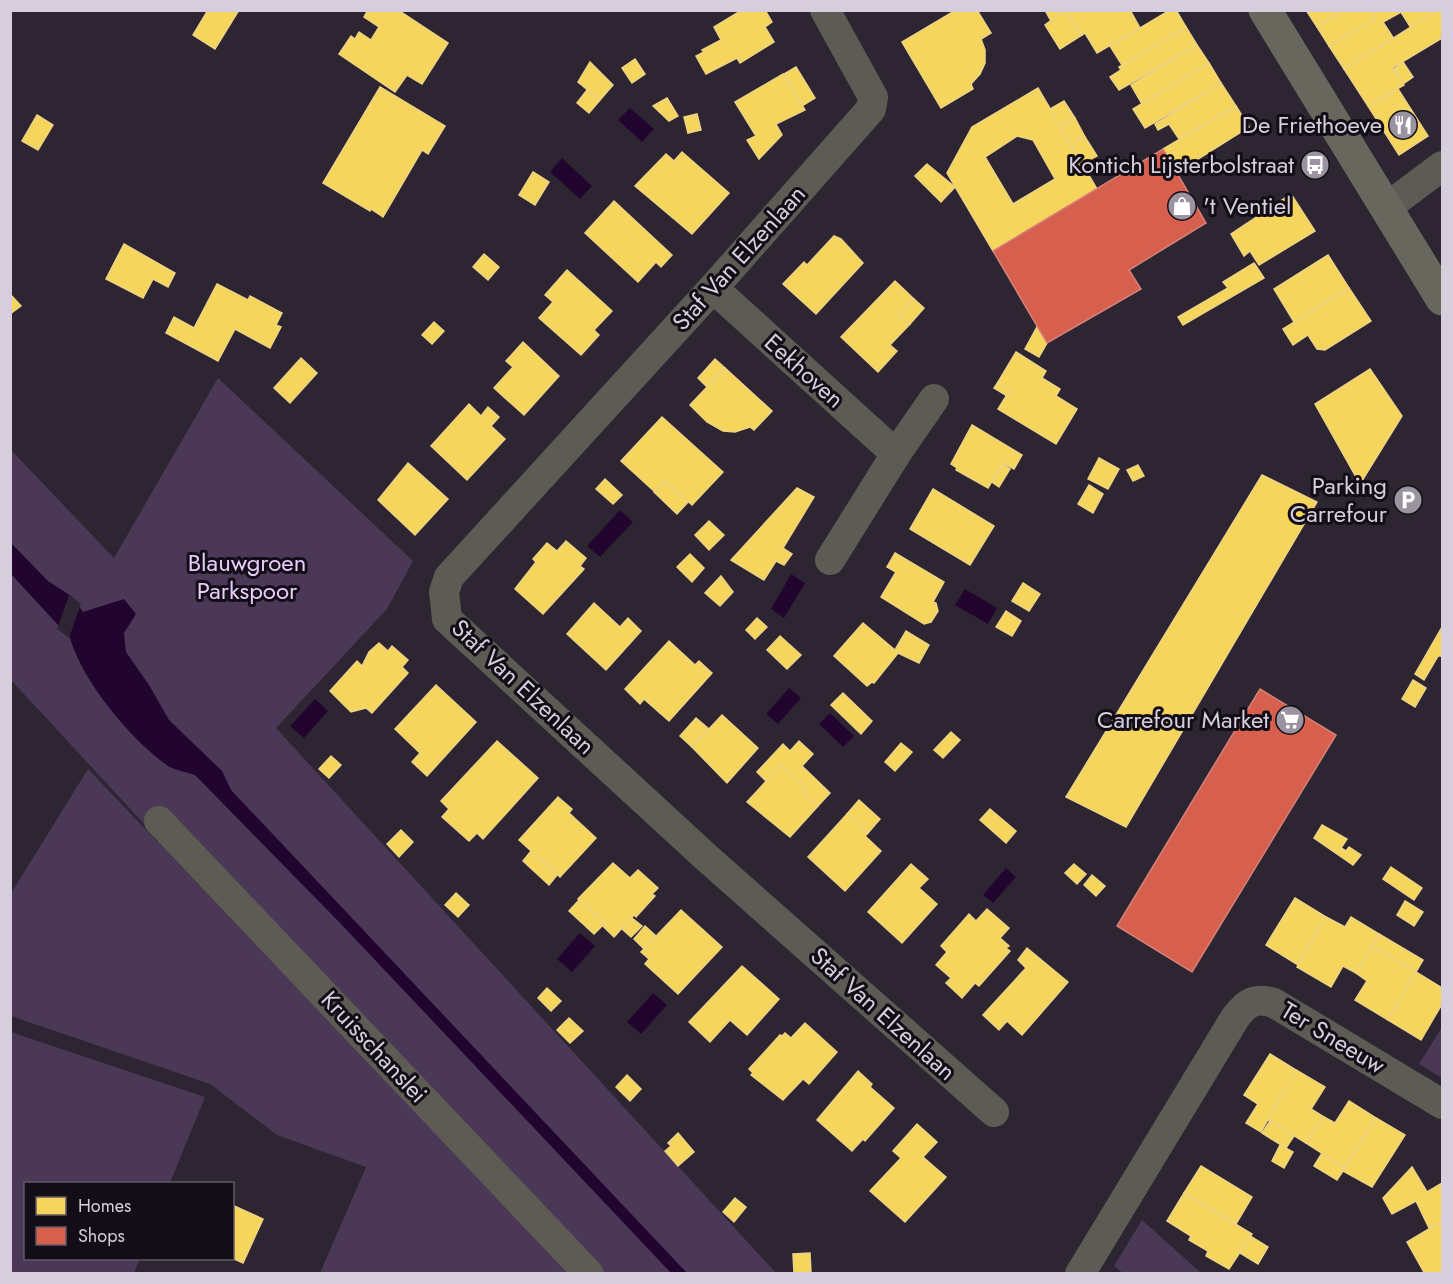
<svg xmlns="http://www.w3.org/2000/svg" width="1453" height="1284" viewBox="0 0 1453 1284" font-family="Jost,sans-serif">
<rect width="100%" height="100%" fill="#2d2531"/>
<g fill="#4b3756">
<path d="M218,378L413,561L387,609L276,728L776,1273H589L146,826L11,680V450L114,558Z"/>
<path d="M88,769L570,1273H320L366,1167L277,1135L210,1084L11,1016L10,895Z"/>
<path d="M1442,1027V1078L1419,1064Z"/>
<path d="M11,1032L205,1097L170,1183L26,1184V1258L140,1259L134,1273H11Z"/>
<path d="M1142,1220L1201,1273H1123L1114,1266Z"/>
</g>
<g fill="#22052f">
<path d="M630,108L654,129L642,142L618,120Z"/>
<path d="M562,158L592,186L580,199L550,172Z"/>
<path d="M620,510L633,522L600,557L587,546Z"/>
<path d="M10,542L48,581L71,596L83,612L124,599L136,614L124,633L126,652L149,685L169,720L222,771L231,790L687,1273H671L341,924L195,775C186,772 175,770 168,766C132,741 82,681 70,638L11,574Z"/>
<path d="M791,574L805,583L784,618L771,609Z"/>
<path d="M965,589L997,608L988,624L955,605Z"/>
<path d="M789,688L801,698L778,724L766,714Z"/>
<path d="M315,699L328,711L304,738L290,726Z"/>
<path d="M830,713L854,736L843,747L819,724Z"/>
<path d="M1006,868L1016,877L993,903L983,895Z"/>
<path d="M580,933L595,946L572,972L557,959Z"/>
<path d="M653,993L667,1005L641,1034L627,1022Z"/>
</g>
<path fill="#2d2531" d="M69,595L81,604L69,638L57,629Z"/>
<g fill="#f6d55c" stroke="#edd383" stroke-width="1.5" fill-rule="evenodd">
<path d="M208,10H239L215,49L193,35Z"/>
<path d="M368,10H398L448,43L422,84L407,75L395,92L339,54L351,36L355,39L359,32L371,40L379,27L364,17Z"/>
<path d="M742,10H765L772,22L765,27L774,42L740,63L737,58L706,74L696,56L704,52L702,50L721,40L714,27Z"/>
<path d="M956,10H977L991,33L981,39L985,50V63L980,74L971,84L973,89L941,108L902,42Z"/>
<path d="M1045,10H1061L1062,12L1051,21Z"/>
<path d="M1065,10L1082,35L1060,49L1045,25Z"/>
<path d="M1065,10H1130L1140,28L1097,53L1085,33L1082,35Z"/>
<path d="M1170,10H1176L1186,27L1122,65L1110,46Z"/>
<path d="M1306,10H1343L1317,27Z"/>
<path d="M1343,10H1371L1376,19L1329,46L1317,27Z"/>
<path d="M1371,10H1438L1411,28L1401,12L1383,22L1394,39L1344,69L1329,46L1376,19Z"/>
<path d="M1438,10H1442V38L1392,68L1404,85L1368,106L1344,69Z"/>
<path d="M1186,27L1197,45L1119,90L1110,77L1121,70L1119,67Z"/>
<path d="M1197,45L1209,63L1142,104L1131,85Z"/>
<path d="M635,59L645,74L632,83L622,68Z"/>
<path d="M590,62L613,85L600,100L578,82Z"/>
<path d="M1403,62L1413,77L1403,84L1394,69Z"/>
<path d="M1209,63L1221,83L1145,128L1133,109Z"/>
<path d="M796,67L815,98L802,106L784,74Z"/>
<path d="M783,74L805,110L776,124L782,135L759,159L747,140L756,136L735,102Z"/>
<path d="M1221,83L1236,106L1179,139L1169,124L1158,130L1155,124Z"/>
<path d="M380,87L445,126L428,154L422,150L383,217L371,209L370,211L323,183Z"/>
<path d="M1038,88L1097,189L993,251L947,173L972,127ZM1017,136L1033,140L1055,179L1013,204L985,157Z"/>
<path d="M1398,89L1428,136L1399,155L1368,106Z"/>
<path d="M587,90L600,100L589,113L577,103Z"/>
<path d="M667,98L678,116L669,121L653,106Z"/>
<path d="M1064,101L1075,118L1060,127L1050,109Z"/>
<path d="M1236,106L1249,127L1176,173L1163,149Z"/>
<path d="M697,114L701,130L688,133L684,117Z"/>
<path d="M37,115L53,125L38,150L22,141Z"/>
<path d="M1075,118L1085,137L1072,146L1060,127Z"/>
<path d="M1085,137L1097,156L1082,164L1072,146Z"/>
<path d="M682,152L729,193L692,234L635,186L666,154L674,161Z"/>
<path d="M927,164L955,187L941,202L915,176Z"/>
<path d="M533,172L549,182L535,205L519,195Z"/>
<path d="M1291,194L1315,231L1259,265L1250,251L1244,256L1231,234Z"/>
<path d="M614,201L672,255L661,267L656,262L638,282L585,233Z"/>
<path d="M834,236L841,239L863,263L816,314L783,284L804,262L807,265Z"/>
<path d="M124,244L175,273L168,287L153,279L143,298L106,279Z"/>
<path d="M484,254L499,267L488,280L473,267Z"/>
<path d="M1328,255L1349,288L1294,322L1274,289Z"/>
<path d="M1254,263L1264,278L1183,325L1178,317L1228,288L1223,282Z"/>
<path d="M567,270L612,311L594,330L599,335L581,355L539,318L553,302L545,295Z"/>
<path d="M895,281L914,299L899,315L910,324L890,345L897,351L878,372L841,337Z"/>
<path d="M217,284L248,300L250,296L282,313L276,325L281,327L270,348L235,329L218,361L166,333L174,317L194,328Z"/>
<path d="M1349,288L1371,321L1325,350L1317,349L1308,335L1293,345L1283,329Z"/>
<path d="M10,294L21,306L10,314Z"/>
<path d="M914,299L924,308L910,324L899,315Z"/>
<path d="M434,322L444,331L432,344L422,335Z"/>
<path d="M1037,327L1047,343L1039,357L1025,349Z"/>
<path d="M523,342L559,376L524,415L494,388L513,367L506,361Z"/>
<path d="M1016,352L1046,371L1042,378L1060,389L1056,396L1077,409L1056,444L998,409L1010,390L998,382Z"/>
<path d="M301,358L317,373L290,403L274,388Z"/>
<path d="M715,359L725,368L707,387L698,378Z"/>
<path d="M725,368L772,411L754,430L750,427L735,432L723,431L707,422L690,405Z"/>
<path d="M1370,369L1402,416L1360,484L1315,404Z"/>
<path d="M998,382L1010,390L1007,396L994,388Z"/>
<path d="M469,404L481,416L488,407L499,417L491,426L505,439L467,480L431,446Z"/>
<path d="M662,417L723,472L692,505L665,481L655,492L621,461Z"/>
<path d="M972,425L1022,455L1014,469L1003,463L988,488L956,470L957,468L951,464Z"/>
<path d="M1099,458L1119,469L1108,489L1088,479Z"/>
<path d="M408,463L448,499L415,535L378,500Z"/>
<path d="M1003,464L1010,469L999,487L992,482Z"/>
<path d="M1138,465L1144,476L1133,481L1127,470Z"/>
<path d="M1262,475L1317,502L1126,827L1066,797Z"/>
<path d="M605,479L622,495L613,504L596,489Z"/>
<path d="M665,481L688,502L677,514L654,492Z"/>
<path d="M1089,485L1103,494L1093,513L1078,504Z"/>
<path d="M797,488L814,497L783,548L792,554L784,565L776,561L764,580L731,560Z"/>
<path d="M933,489L994,526L970,565L910,529Z"/>
<path d="M709,521L724,535L709,550L695,535Z"/>
<path d="M566,541L586,558L580,566L584,569L543,614L515,589L536,562L533,559L547,543L557,551Z"/>
<path d="M895,553L944,582L933,602L936,603L938,611L931,622L924,624L881,597L896,572L887,567Z"/>
<path d="M690,554L704,568L692,582L677,567Z"/>
<path d="M721,576L733,592L720,606L705,593Z"/>
<path d="M1023,583L1040,594L1029,611L1012,601Z"/>
<path d="M594,603L620,627L628,618L641,631L606,670L567,634Z"/>
<path d="M1006,611L1021,621L1012,636L996,627Z"/>
<path d="M757,618L767,627L755,639L746,630Z"/>
<path d="M863,623L895,650L906,631L929,645L919,663L898,653L874,683L872,682L867,686L834,656Z"/>
<path d="M1442,627V656H1438L1424,680L1415,674Z"/>
<path d="M780,636L801,655L787,669L767,650Z"/>
<path d="M669,641L695,665L699,661L712,673L669,721L644,699L640,704L625,689Z"/>
<path d="M379,643L388,651L392,646L408,660L402,667L408,673L372,713L366,708L351,712L330,691L357,661L362,666L369,652Z"/>
<path d="M1413,680L1426,688L1415,707L1402,699Z"/>
<path d="M436,685L476,722L427,776L412,762L420,753L395,729Z"/>
<path d="M843,693L872,721L861,734L831,705Z"/>
<path d="M722,715L758,748L727,783L692,747Z"/>
<path d="M696,718L709,729L692,747L680,736Z"/>
<path d="M951,732L960,740L943,758L934,750Z"/>
<path d="M497,741L538,778L483,839L477,833L469,841L442,817L449,809L441,801Z"/>
<path d="M799,741L813,754L802,766L830,793L818,806L803,792L806,788L781,765L766,781L757,772L783,744L790,751Z"/>
<path d="M901,743L912,752L895,771L885,762Z"/>
<path d="M331,756L341,765L329,778L319,769Z"/>
<path d="M781,765L806,788L803,792L818,806L790,837L747,802Z"/>
<path d="M558,797L572,809L569,813L596,838L560,877L519,840Z"/>
<path d="M859,800L880,819L868,833L847,814Z"/>
<path d="M990,809L1016,831L1006,843L980,820Z"/>
<path d="M847,814L868,833L865,836L881,851L845,891L808,857Z"/>
<path d="M1322,825L1347,839L1341,848L1346,851L1349,847L1361,855L1353,865L1314,838Z"/>
<path d="M401,830L413,842L399,857L387,844Z"/>
<path d="M531,851L557,875L549,885L523,861Z"/>
<path d="M613,863L630,878L638,870L658,888L652,894L655,896L636,917L634,915L614,937L602,925L605,923L578,899Z"/>
<path d="M911,864L928,879L919,888L937,904L902,943L868,912Z"/>
<path d="M1074,864L1086,874L1077,884L1065,873Z"/>
<path d="M1391,867L1422,888L1414,900L1383,879Z"/>
<path d="M1092,875L1105,886L1096,896L1084,885Z"/>
<path d="M456,893L469,905L458,917L445,905Z"/>
<path d="M1295,898L1326,917L1298,965L1266,945Z"/>
<path d="M579,900L605,923L594,934L569,911Z"/>
<path d="M1405,901L1423,912L1414,926L1397,915Z"/>
<path d="M987,909L1009,928L1000,938L1009,946L1006,948L1010,951L979,986L975,983L962,998L946,983L951,978L936,965L947,952L941,946L969,914L976,921Z"/>
<path d="M681,910L722,947L678,994L645,964L649,959L641,952Z"/>
<path d="M1326,917L1345,927L1351,917L1379,934L1356,973L1343,966L1331,987L1297,967Z"/>
<path d="M632,918L642,926L631,937L621,928Z"/>
<path d="M645,926L656,936L644,949L634,939Z"/>
<path d="M1379,934L1423,960L1416,972L1372,946Z"/>
<path d="M1372,946L1416,972L1388,1020L1355,1000L1367,981L1356,973Z"/>
<path d="M1027,948L1068,982L1022,1035L1007,1021L999,1030L983,1015L1026,968L1018,960Z"/>
<path d="M742,966L779,999L747,1035L730,1020L710,1042L689,1022Z"/>
<path d="M1416,972L1442,988V1004L1421,1040L1388,1020Z"/>
<path d="M547,988L561,1001L551,1011L538,998Z"/>
<path d="M569,1018L583,1031L570,1043L557,1030Z"/>
<path d="M805,1023L837,1052L809,1084L803,1079L783,1100L751,1075L753,1073L749,1069L780,1035L782,1036L785,1033L791,1038Z"/>
<path d="M1270,1054L1296,1070L1261,1132L1246,1123L1258,1104L1244,1095Z"/>
<path d="M1296,1070L1325,1087L1311,1109L1324,1117L1306,1143L1268,1120Z"/>
<path d="M858,1071L872,1084L870,1087L894,1108L865,1141L863,1139L852,1151L817,1120Z"/>
<path d="M627,1075L641,1089L630,1101L616,1087Z"/>
<path d="M1349,1101L1376,1118L1345,1168L1306,1143L1324,1117L1335,1123Z"/>
<path d="M1376,1118L1405,1135L1372,1187L1343,1171Z"/>
<path d="M1270,1121L1294,1136L1286,1148L1262,1133Z"/>
<path d="M917,1124L937,1142L923,1157L946,1177L905,1222L870,1191L901,1158L893,1151Z"/>
<path d="M678,1133L694,1152L678,1166L665,1151L671,1146L668,1143Z"/>
<path d="M1280,1145L1293,1152L1284,1168L1272,1161Z"/>
<path d="M1322,1153L1345,1168L1337,1180L1314,1166Z"/>
<path d="M1201,1166L1252,1197L1236,1224L1184,1193Z"/>
<path d="M1412,1167L1427,1192L1442,1183V1221L1429,1228L1416,1201L1392,1214L1383,1198Z"/>
<path d="M1184,1193L1252,1234L1229,1269L1206,1256L1208,1251L1189,1240L1191,1236L1167,1221Z"/>
<path d="M735,1198L746,1207L734,1222L723,1212Z"/>
<path d="M232,1205L263,1219L243,1263L232,1258Z"/>
<path d="M1442,1221V1274H1425L1407,1242Z"/>
<path d="M1250,1236L1268,1247L1258,1264L1240,1253Z"/>
<path d="M810,1253L811,1273H794L793,1254Z"/>
</g>
<g fill="#d6604d" stroke="#d68178" stroke-width="1.5">
<path d="M1163,149L1206,223L1129,270L1141,289L1047,343L993,251Z"/>
<path d="M1260,689L1336,735L1192,972L1117,926Z"/>
</g>
<g fill="none" stroke-linecap="round" stroke-linejoin="round">
<g stroke="#5d5b54" stroke-width="30">
<path d="M825,10L873,97L871,109L713,288L449,577L444,592L447,619L707,858L994,1112"/>
<path d="M1386,208L1442,166"/>
<path d="M713,288L896,454L830,560"/>
<path d="M896,454L934,399"/>
<path d="M159,821L589,1274"/>
<path d="M1080,1274L1235,1018C1247,1002 1255,997 1274,1003L1442,1104"/>
</g>
<path stroke="#68665d" stroke-width="33" d="M1265,10L1442,299"/>
</g>
<defs>
<g id="restaurant-disc" transform="scale(1.5)"><circle r="9.5" fill="#9c93a1" stroke="#130d17"/><path d="M-5-6h1v4h1v-4h1v4h1v-4h1v5L-1.5 .5V6h-2V.5L-5-1ZM5-6V6H3V1.5H1.5Q1.5-4 5-6Z" fill="#fff"/></g>
<g id="bus-disc" transform="scale(1.5)"><circle r="9.5" fill="#9c93a1" stroke="#130d17"/><path d="M-5-6H5V4H4V6H2V4H-2V6H-4V4H-5ZM-3.5-4V0h7V-4ZM-3.5 1.2v1.5H-2V1.2ZM2 1.2v1.5H3.5V1.2Z" fill="#fff"/></g>
<g id="shop-disc" transform="scale(1.5)"><circle r="9.5" fill="#9c93a1" stroke="#130d17"/><path d="M-5-2.5h2.3a2.7 3.5 0 0 1 5.4 0H5L5.5 6h-11ZM-1.5-2.5h3a1.5 2.3 0 0 0-3 0Z" fill="#fff"/></g>
<g id="parking-disc" transform="scale(1.5)"><circle r="9.5" fill="#9c93a1" stroke="#130d17"/><path d="M-3.5-5.5H1a3.5 3.5 0 0 1 0 7H-1V5.5H-3.5ZM-1-3.4V-.6H.8a1.4 1.4 0 0 0 0-2.8Z" fill="#fff"/></g>
<g id="supermarket-disc" transform="scale(1.5)"><circle r="9.5" fill="#9c93a1" stroke="#130d17"/><path d="M-6-5.5h2.5l.6 2H6L4.5 2H-2.5L-4.4-4H-6ZM-1.5 3.2a1.3 1.3 0 1 0 .1 0ZM3 3.2a1.3 1.3 0 1 0 .1 0Z" fill="#fff"/></g>
</defs>
<g fill-rule="evenodd">
<use href="#restaurant-disc" x="1403" y="125"/>
<use href="#bus-disc" x="1315" y="165"/>
<use href="#shop-disc" x="1182" y="206"/>
<use href="#parking-disc" x="1408" y="500"/>
<use href="#supermarket-disc" x="1290" y="720"/>
</g>
<g text-anchor="middle" stroke-width="6" stroke-linejoin="round" paint-order="stroke">
<g font-size="24" fill="#d7cedd" stroke="#130d17" text-anchor="end">
<text x="1382" y="133">De Friethoeve</text>
<text x="1294" y="173">Kontich Lijsterbolstraat</text>
<text x="1203" y="214" text-anchor="start">'t Ventiel</text>
<text x="1387" y="494">Parking<tspan x="1387" dy="28">Carrefour</tspan></text>
<text x="1269" y="728">Carrefour Market</text>
</g>
<g font-size="24" fill="#d7cedd" stroke="#130d17">
<text transform="translate(739 258) rotate(-48)" y="8">Staf Van Elzenlaan</text>
<text transform="translate(804 371) rotate(42)" y="8">Eekhoven</text>
<text transform="translate(523 687) rotate(43)" y="8">Staf Van Elzenlaan</text>
<text transform="translate(883 1014) rotate(42)" y="8">Staf Van Elzenlaan</text>
<text transform="translate(1333 1038) rotate(31)" y="8">Ter Sneeuw</text>
<text transform="translate(374 1047) rotate(47)" y="8">Kruisschanslei</text>
</g>
<g font-size="24" fill="#e9ccfb" stroke="#130d17">
<text x="247" y="571">Blauwgroen<tspan x="247" dy="28">Parkspoor</tspan></text>
</g>
</g>
<rect width="1453" height="1284" fill="none" stroke="#d7cedd" stroke-width="24"/>
<rect x="24" y="1182" width="210" height="78" fill="#130d17" stroke="#615a66" stroke-width="1.5"/>
<rect x="36" y="1197" width="30" height="18" fill="#f6d55c" stroke="#615a66" stroke-width="1.5"/>
<text x="78" y="1212" font-size="18" fill="#d7cedd">Homes</text>
<rect x="36" y="1227" width="30" height="18" fill="#d6604d" stroke="#615a66" stroke-width="1.5"/>
<text x="78" y="1242" font-size="18" fill="#d7cedd">Shops</text>
</svg>
